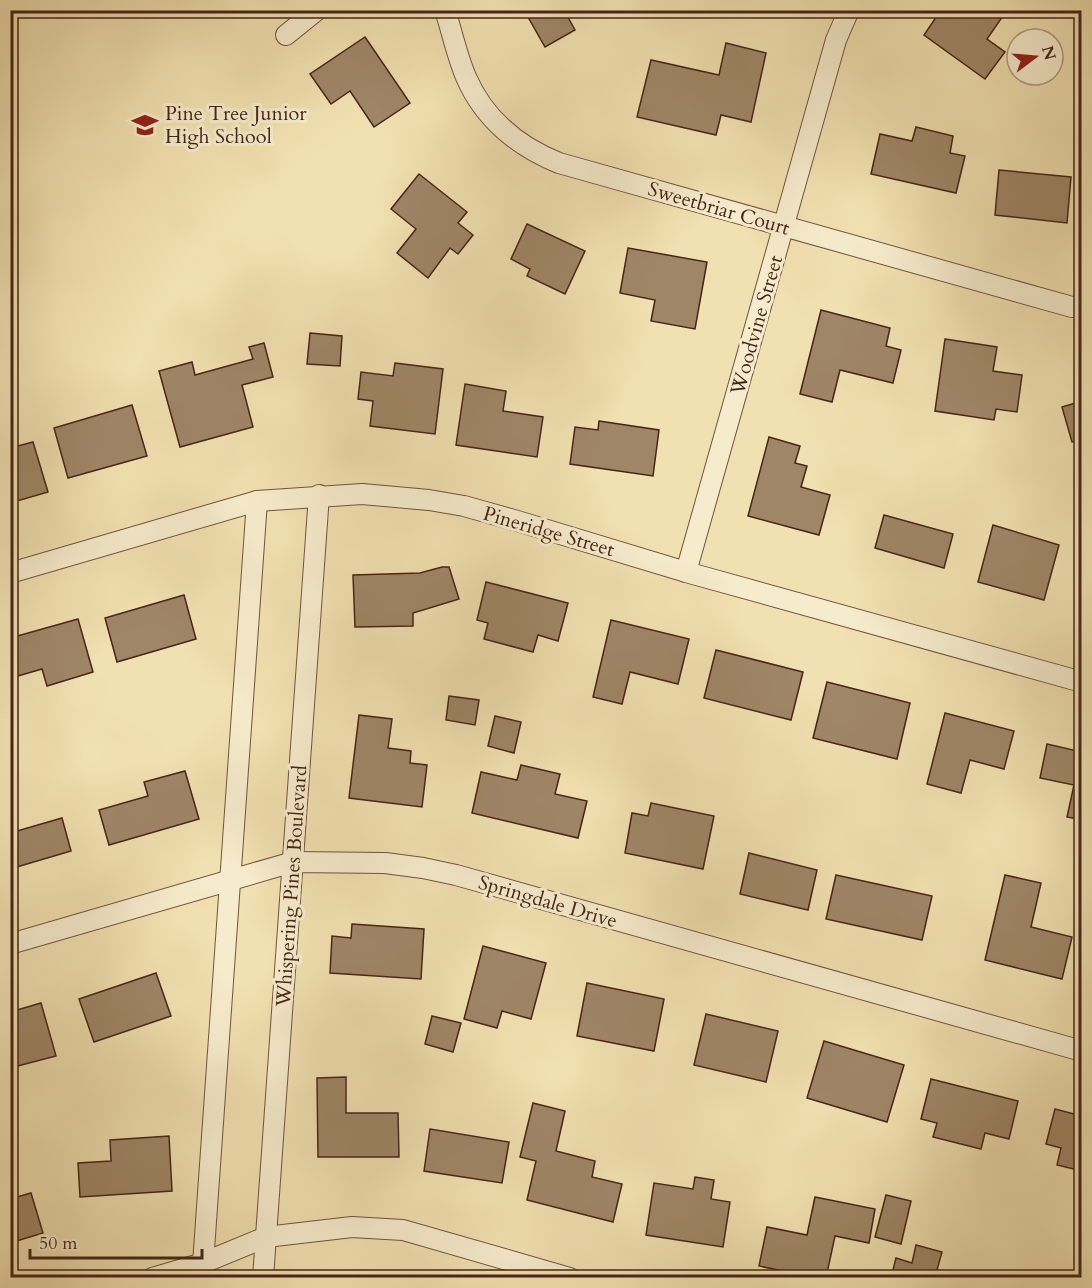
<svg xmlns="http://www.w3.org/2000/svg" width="1092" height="1288" viewBox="0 0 1092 1288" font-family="Cardo,serif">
<rect width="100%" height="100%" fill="#f1e0b1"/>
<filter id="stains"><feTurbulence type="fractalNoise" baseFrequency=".00333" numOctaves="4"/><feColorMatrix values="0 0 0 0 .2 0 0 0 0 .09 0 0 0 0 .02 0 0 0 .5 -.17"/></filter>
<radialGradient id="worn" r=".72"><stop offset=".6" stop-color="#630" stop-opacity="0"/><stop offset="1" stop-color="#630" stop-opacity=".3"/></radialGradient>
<g fill="#9f8667" stroke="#462517" stroke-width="1.5">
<path d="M524,10H564L575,30L545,47Z"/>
<path d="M941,10H995L1003,16L987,39L1005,52L985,79L924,35Z"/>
<path d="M365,37L410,103L374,127L350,91L331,104L310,74Z"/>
<path d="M726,43L766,53L751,122L721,115L716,135L637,117L651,60L719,75Z"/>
<path d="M916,127L953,136L950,153L965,156L956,193L871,174L880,134L912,141Z"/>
<path d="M999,170L1071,177L1067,223L995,215Z"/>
<path d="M419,174L467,212L458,223L473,235L458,254L450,248L428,278L397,253L416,229L391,209Z"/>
<path d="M527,224L585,251L565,294L527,276L530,269L511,259Z"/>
<path d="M628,248L707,262L695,329L651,321L655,300L620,293Z"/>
<path d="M821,310L890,328L886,346L901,350L893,383L840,370L832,402L800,394Z"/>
<path d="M310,333L342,336L340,366L307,364Z"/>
<path d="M945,339L997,347L993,371L1022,375L1017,412L996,409L994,420L935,411Z"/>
<path d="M264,343L273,377L242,385L253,427L180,447L159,371L192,362L195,375L253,359L249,347Z"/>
<path d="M395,363L443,369L435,434L370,426L373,401L358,399L361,372L393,376Z"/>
<path d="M465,384L506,391L503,411L543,417L537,457L456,445Z"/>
<path d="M1082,401V440L1072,442L1062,407Z"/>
<path d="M132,405L147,456L68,478L54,428Z"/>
<path d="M599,421L659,430L653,476L570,464L575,427L598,430Z"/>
<path d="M769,437L800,446L795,463L807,466L801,487L830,495L819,535L748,516Z"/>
<path d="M33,442L48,492L10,503V448Z"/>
<path d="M884,515L953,534L944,568L875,548Z"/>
<path d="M993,525L1059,545L1044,600L978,582Z"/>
<path d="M442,567H449L459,599L413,613V626L355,627L353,575L420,573Z"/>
<path d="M486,582L568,603L558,641L538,635L533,652L484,639L488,623L477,620Z"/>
<path d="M184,595L196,639L117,662L105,618Z"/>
<path d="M78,619L93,672L47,686L42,669L11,678L10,638Z"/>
<path d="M611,620L689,639L678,684L630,672L622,704L593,697Z"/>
<path d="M716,650L803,672L791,720L704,698Z"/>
<path d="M827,682L910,703L897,759L813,738Z"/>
<path d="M449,696L479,700L475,725L446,720Z"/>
<path d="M945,713L1014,731L1004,769L970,760L961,793L927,784Z"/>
<path d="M359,715L392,719L388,748L411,751L410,763L427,765L422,807L349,798Z"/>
<path d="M495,716L521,722L514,753L488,746Z"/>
<path d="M1047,744L1082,752V820L1067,817L1074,785L1040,778Z"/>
<path d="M521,765L560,774L555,794L587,801L578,838L472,813L481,772L517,780Z"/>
<path d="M185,771L199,819L109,845L99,810L148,796L144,782Z"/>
<path d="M651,803L714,816L703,869L625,853L632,813L648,816Z"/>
<path d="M62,818L71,851L10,869V833Z"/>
<path d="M749,853L817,870L808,910L740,894Z"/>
<path d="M836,875L932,896L922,940L826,919Z"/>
<path d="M1005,875L1041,883L1031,927L1072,937L1062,979L985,960Z"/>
<path d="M352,924L424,929L421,979L330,973L332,936L351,938Z"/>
<path d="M483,946L546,963L531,1019L502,1011L497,1028L464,1019Z"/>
<path d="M156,973L171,1016L94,1042L79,999Z"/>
<path d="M587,983L664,999L654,1051L577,1036Z"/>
<path d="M41,1003L56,1056L10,1068V1012Z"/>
<path d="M706,1014L778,1031L766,1082L694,1065Z"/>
<path d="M432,1016L461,1023L453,1052L425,1044Z"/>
<path d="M824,1041L904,1065L887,1122L807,1098Z"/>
<path d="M346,1077V1113H398L399,1157H318L317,1078Z"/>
<path d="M931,1079L1018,1101L1009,1139L985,1133L981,1149L933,1137L937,1123L921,1119Z"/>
<path d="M533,1103L565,1111L556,1151L595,1161L592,1177L622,1184L613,1222L527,1200L536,1161L520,1157Z"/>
<path d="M1055,1109L1082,1116V1171L1057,1165L1061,1148L1046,1144Z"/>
<path d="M430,1129L509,1142L502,1183L424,1171Z"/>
<path d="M169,1136L172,1191L80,1197L78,1163L111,1161L110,1140Z"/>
<path d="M695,1177L714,1180L711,1199L730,1202L723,1247L646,1235L654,1183L693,1189Z"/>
<path d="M31,1193L43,1233L10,1243V1199Z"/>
<path d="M886,1195L911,1201L901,1244L875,1237Z"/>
<path d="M815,1197L875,1209L869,1243L835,1236L826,1278H816L759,1266L767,1227L807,1235Z"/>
<path d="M916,1245L942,1252L937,1270L967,1278H891L896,1258L912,1263Z"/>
</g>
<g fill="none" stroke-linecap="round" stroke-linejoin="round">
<g stroke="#71543e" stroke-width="22">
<g id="minor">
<path d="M445,10C452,32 457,56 466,77C484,119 519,147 559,163L1072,307"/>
<path d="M286,35L317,10"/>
<path d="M686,572L836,40L849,10"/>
<path d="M10,573L257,501L362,494L429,500L464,506L514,520L686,572L1082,682"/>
<path d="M10,944L293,862L385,863L423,868L456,875L1082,1051"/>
<path d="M152,1278L203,1263L266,1237L352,1227L403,1230L570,1278"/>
<path d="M202,1278L257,501"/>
<path d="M263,1278L319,495"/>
</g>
</g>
<use href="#minor" stroke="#f6ebcc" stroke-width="20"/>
</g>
<defs>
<g id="school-bare" transform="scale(2.07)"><path d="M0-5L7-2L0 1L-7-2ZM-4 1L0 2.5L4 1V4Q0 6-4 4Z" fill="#8f2418" stroke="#f6ebcc" stroke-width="2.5" paint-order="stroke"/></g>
</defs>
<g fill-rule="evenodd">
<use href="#school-bare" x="145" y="125"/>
</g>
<g text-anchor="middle" stroke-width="6" stroke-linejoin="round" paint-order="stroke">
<g font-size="20" fill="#462517" stroke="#f6ebcc" text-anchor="start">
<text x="165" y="120">Pine Tree Junior<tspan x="165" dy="23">High School</tspan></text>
</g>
<g font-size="20" fill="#462517" stroke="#f6ebcc">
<text transform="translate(719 208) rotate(16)" y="7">Sweetbriar Court</text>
<text transform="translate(756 325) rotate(-74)" y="7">Woodvine Street</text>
<text transform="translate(549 531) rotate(16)" y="7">Pineridge Street</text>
<text transform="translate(291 886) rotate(-86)" y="7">Whispering Pines Boulevard</text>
<text transform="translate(548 901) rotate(16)" y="7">Springdale Drive</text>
</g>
</g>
<rect width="1092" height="1288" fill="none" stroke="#f1e0b1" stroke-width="36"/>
<rect x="12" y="12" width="1068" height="1264" fill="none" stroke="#462517" stroke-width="3"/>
<rect x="18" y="18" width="1056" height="1252" fill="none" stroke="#462517" stroke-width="1.5"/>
<g transform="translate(1035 57) rotate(74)"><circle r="28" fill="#f6ebcc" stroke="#b09c84" stroke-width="1.5"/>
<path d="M0-4.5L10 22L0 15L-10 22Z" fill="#8f2418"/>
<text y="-9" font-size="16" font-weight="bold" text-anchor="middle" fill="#462517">N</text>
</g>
<path d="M30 1249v9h172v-9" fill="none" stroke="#462517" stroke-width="3"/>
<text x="39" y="1249" font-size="18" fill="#462517" stroke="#f6ebcc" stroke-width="4.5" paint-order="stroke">50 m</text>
<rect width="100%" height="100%" filter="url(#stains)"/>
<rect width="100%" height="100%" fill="url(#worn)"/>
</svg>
